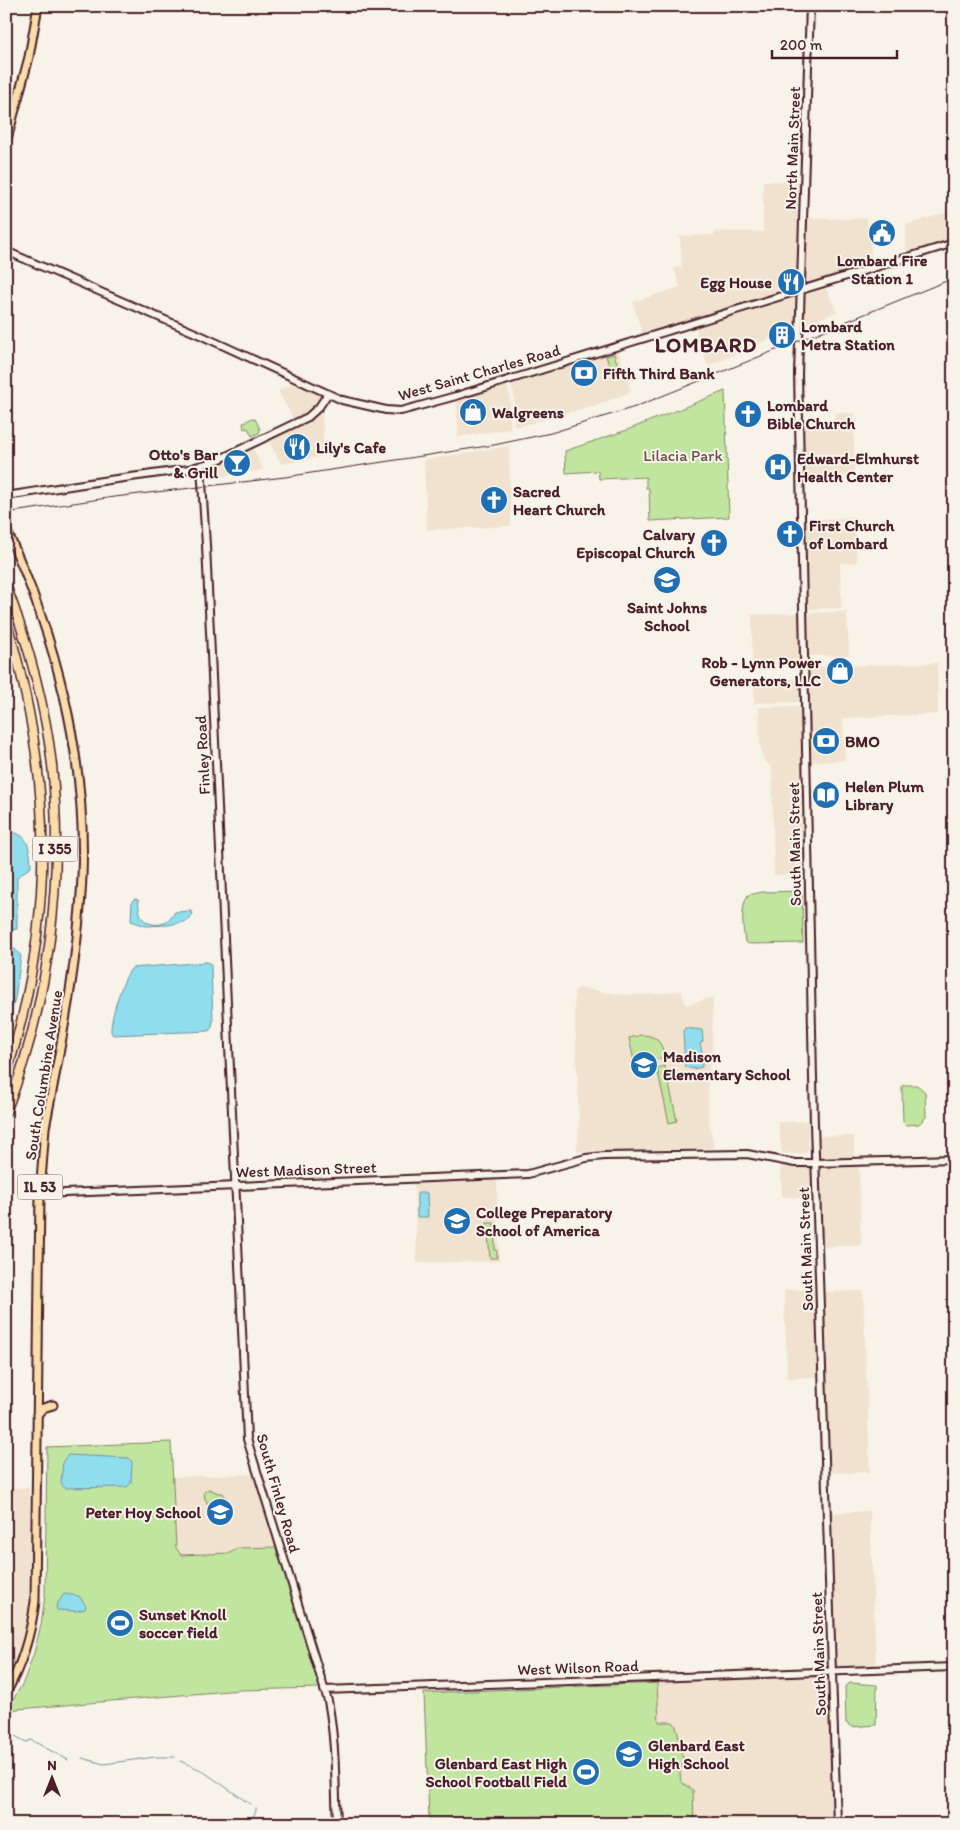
<svg xmlns="http://www.w3.org/2000/svg" width="960" height="1830" viewBox="0 0 960 1830" font-family="Itim,sans-serif">
<rect width="100%" height="100%" fill="#f7f3e8"/>
<filter id="ink" filterUnits="userSpaceOnUse"><feTurbulence type="fractalNoise" baseFrequency=".02" numOctaves="2"/><feDisplacementMap in="SourceGraphic" scale="10" xChannelSelector="R" yChannelSelector="G"/><feConvolveMatrix kernelMatrix="1 2 1 2 8 2 1 2 1" color-interpolation-filters="sRGB"/></filter>
<g filter="url(#ink)">
<g fill="#f0e2ce">
<path d="M763,181L807,182L806,218L851,219L866,218L871,241V266L643,336L633,302L680,287L674,268L682,267L680,236L713,235L717,231L763,232Z"/>
<path d="M954,210V241L906,255V225Z"/>
<path d="M824,284L837,312L802,326L804,291Z"/>
<path d="M800,292L799,321L774,331L768,340L708,366L694,324Z"/>
<path d="M618,348L631,392L600,404L520,426H514V394L510,381Z"/>
<path d="M298,381L325,395L315,409L295,422L278,391Z"/>
<path d="M506,383L510,396V429L458,437L457,398Z"/>
<path d="M322,406L324,456L281,464L267,438Z"/>
<path d="M836,413H854V476L802,477V423L835,422Z"/>
<path d="M252,446L263,470L204,479L203,467Z"/>
<path d="M509,446L511,526L427,530L424,460Z"/>
<path d="M855,517L857,563H840L842,608L805,609L802,520Z"/>
<path d="M847,612L849,655L807,656L805,613Z"/>
<path d="M800,613L802,660L752,661V615Z"/>
<path d="M937,663L938,714L843,718L845,760L809,762L807,667Z"/>
<path d="M803,679V702L754,703V680Z"/>
<path d="M803,706L806,874L774,875L772,769L763,759L760,746L759,707Z"/>
<path d="M580,988L625,995L657,994L681,990L686,1005L713,997L712,1059H710L708,1078V1114L714,1148L577,1152L579,1125L574,992L576,989Z"/>
<path d="M808,1121V1148L805,1154L782,1153L778,1122Z"/>
<path d="M817,1136H854V1161L818,1162Z"/>
<path d="M780,1162L812,1165L814,1200L782,1196Z"/>
<path d="M859,1164L861,1245L820,1247L818,1166Z"/>
<path d="M497,1179L499,1261L417,1263L414,1182Z"/>
<path d="M818,1289L820,1377L787,1378L784,1290Z"/>
<path d="M863,1291L870,1472L828,1473L822,1292Z"/>
<path d="M254,1474L277,1547L238,1548L230,1553L181,1555L176,1548L172,1477Z"/>
<path d="M6,1488H29L30,1552L27,1636L19,1660L6,1688Z"/>
<path d="M870,1511L876,1669L834,1671L829,1513Z"/>
<path d="M829,1675L834,1824H541V1816L429,1819L424,1693Z"/>
</g>
<g fill="#c0e59f" stroke="#858265">
<path d="M614,354L620,372L612,374L606,356Z"/>
<path d="M725,391L729,517L650,521L649,488H646V477L599,479L598,471L566,473L565,451L627,430Z"/>
<path d="M252,418L255,419L260,429L259,433L252,436L248,428L244,429L243,423Z"/>
<path d="M802,891L803,943L750,944L745,942C743,928 740,907 748,895L763,892Z"/>
<path d="M642,1035C656,1035 663,1043 664,1057L640,1064L634,1061L629,1038Z"/>
<path d="M665,1066L677,1121L669,1123L657,1068Z"/>
<path d="M905,1085H917L925,1092L926,1117L919,1124L906,1125L903,1122L902,1090V1086Z"/>
<path d="M487,1223H494L495,1250L497,1251V1258H490Z"/>
<path d="M171,1442L176,1548L181,1555L230,1553L238,1548L277,1547L321,1688L240,1690L7,1710L23,1683L34,1653L41,1625L45,1595L47,1447Z"/>
<path d="M209,1489L218,1493H223L225,1497V1503H220L219,1498H215V1504H208L205,1499L204,1492Z"/>
<path d="M657,1683L659,1722H673C682,1732 676,1747 684,1759L680,1772L681,1782L693,1790L694,1824H541V1816L429,1819L424,1693Z"/>
<path d="M850,1683L877,1685L876,1725L852,1727L846,1723L845,1687Z"/>
</g>
<g fill="#8fdeed" stroke="#73929f">
<path d="M6,832C29,831 30,849 31,867L17,877V929L6,931Z"/>
<path d="M135,899L138,900C139,906 139,911 141,916C146,926 163,927 170,919C172,917 173,914 175,912L191,911L192,917L188,921L168,925L146,926L131,921L132,901Z"/>
<path d="M6,948L15,949L21,956L15,998L6,1032Z"/>
<path d="M207,962L211,964V968L213,1021L212,1027L209,1031L113,1035L111,1032C110,1019 123,977 132,968Z"/>
<path d="M685,1028L702,1030L703,1041L700,1044L702,1051V1067L693,1069L685,1067L683,1031Z"/>
<path d="M418,1193H427L428,1217H417V1195Z"/>
<path d="M68,1455L129,1458L132,1462L131,1483L127,1487L64,1488L61,1482L63,1461Z"/>
<path d="M64,1594L79,1596L86,1606L85,1609L76,1611L57,1610L56,1606Z"/>
</g>
<g fill="none" stroke-linecap="round" stroke-linejoin="round">
<g stroke="#73929f" stroke-width="1">
<path d="M6,1731L26,1742L31,1740L68,1760"/>
<path d="M82,1758L104,1764L155,1757H175"/>
<path d="M180,1761L201,1770L250,1804"/>
<path d="M256,1808V1811L253,1817L259,1824"/>
</g>
<g stroke="#4a1f2b" stroke-width="10">
<g id="secondary">
<path d="M810,6L798,374L814,1124L837,1824"/>
<path d="M6,251L200,335L342,400L386,410L401,411L456,396L954,243"/>
<path d="M201,466L206,545L247,1439L328,1701C336,1742 335,1783 337,1824"/>
<path d="M6,496L102,481L189,469L218,460L308,417L319,407L327,395"/>
<path d="M40,1194L528,1174L586,1158L604,1156L747,1154L795,1163H815L954,1159"/>
<path d="M324,1690L954,1667"/>
</g>
</g>
<g stroke="#4a1f2b" stroke-width="11">
<g id="primary">
<path d="M6,143L29,57L38,6"/>
<path d="M6,529C56,637 87,757 82,877C78,962 61,1045 45,1128L40,1194L35,1601C31,1634 23,1663 6,1693"/>
<path d="M37,1415L43,1408L53,1405"/>
</g>
</g>
<g stroke="#4a1f2b" stroke-width="11">
<g id="highway">
<path d="M6,585C28,643 45,703 52,765C64,882 49,1003 6,1112"/>
<path d="M6,620C54,776 55,920 6,1076"/>
</g>
</g>
<use href="#secondary" stroke="#f7f3e8" stroke-width="6"/>
<use href="#primary" stroke="#fbddab" stroke-width="7"/>
<use href="#highway" stroke="#fbddab" stroke-width="8"/>
<path stroke="#4a1f2b" stroke-width="1" d="M6,513L114,497L285,477L494,445L551,433L635,407L954,278"/>
</g>
</g>
<defs>
<g id="civic-disc" transform="scale(1.4375)"><circle r="9.5" fill="#1f6fb2" stroke="#f7f3e8"/><path d="M-.6-6.5H3V-4.5H.6V-3L4-1V1h2V6H-6V1h2V-1L-.6-3ZM-1.2 2.5V6h2.4V2.5Z" fill="#fff"/></g>
<g id="restaurant-disc" transform="scale(1.4375)"><circle r="9.5" fill="#1f6fb2" stroke="#f7f3e8"/><path d="M-5-6h1v4h1v-4h1v4h1v-4h1v5L-1.5 .5V6h-2V.5L-5-1ZM5-6V6H3V1.5H1.5Q1.5-4 5-6Z" fill="#fff"/></g>
<g id="building-disc" transform="scale(1.4375)"><circle r="9.5" fill="#1f6fb2" stroke="#f7f3e8"/><path d="M-4-6H4V6H1V3H-1V6H-4ZM-2.5-4.3h1.7v1.8h-1.7ZM.8-4.3h1.7v1.8H.8ZM-2.5-1h1.7V.8h-1.7ZM.8-1h1.7V.8H.8Z" fill="#fff"/></g>
<g id="bank-disc" transform="scale(1.4375)"><circle r="9.5" fill="#1f6fb2" stroke="#f7f3e8"/><path d="M-6-4H6V4H-6ZM0-2.3a2.3 2.3 0 1 0 0 4.6a2.3 2.3 0 1 0 0-4.6Z" fill="#fff"/></g>
<g id="shop-disc" transform="scale(1.4375)"><circle r="9.5" fill="#1f6fb2" stroke="#f7f3e8"/><path d="M-5-2.5h2.3a2.7 3.5 0 0 1 5.4 0H5L5.5 6h-11ZM-1.5-2.5h3a1.5 2.3 0 0 0-3 0Z" fill="#fff"/></g>
<g id="church-disc" transform="scale(1.4375)"><circle r="9.5" fill="#1f6fb2" stroke="#f7f3e8"/><path d="M-1.2-6h2.4v3.5h3.3v2.4h-3.3V6h-2.4V-.1h-3.3v-2.4h3.3Z" fill="#fff"/></g>
<g id="bar-disc" transform="scale(1.4375)"><circle r="9.5" fill="#1f6fb2" stroke="#f7f3e8"/><path d="M-6-5H6L.8 .8V4.5H3.5V6h-7V4.5H-.8V.8Z" fill="#fff"/></g>
<g id="hospital-disc" transform="scale(1.4375)"><circle r="9.5" fill="#1f6fb2" stroke="#f7f3e8"/><path d="M-5-5h3v3.5h4V-5h3V5h-3V1.5h-4V5h-3Z" fill="#fff"/></g>
<g id="school-disc" transform="scale(1.4375)"><circle r="9.5" fill="#1f6fb2" stroke="#f7f3e8"/><path d="M0-5L7-2L0 1L-7-2ZM-4 1L0 2.5L4 1V4Q0 6-4 4Z" fill="#fff"/></g>
<g id="library-disc" transform="scale(1.4375)"><circle r="9.5" fill="#1f6fb2" stroke="#f7f3e8"/><path d="M-6-4Q-3-5.5-.7-3.5V5Q-3 3-6 4ZM6-4Q3-5.5 .7-3.5V5Q3 3 6 4Z" fill="#fff"/></g>
<g id="stadium-disc" transform="scale(1.4375)"><circle r="9.5" fill="#1f6fb2" stroke="#f7f3e8"/><path d="M0-5a6.5 5 0 1 0 0 10a6.5 5 0 1 0 0-10ZM-3.5-1.8h7v3.6h-7Z" fill="#fff"/></g>
</defs>
<g fill-rule="evenodd">
<use href="#civic-disc" x="882" y="233"/>
<use href="#restaurant-disc" x="791" y="282"/>
<use href="#building-disc" x="782" y="335"/>
<use href="#bank-disc" x="584" y="373"/>
<use href="#shop-disc" x="473" y="412"/>
<use href="#church-disc" x="748" y="414"/>
<use href="#restaurant-disc" x="297" y="447"/>
<use href="#bar-disc" x="237" y="463"/>
<use href="#hospital-disc" x="778" y="467"/>
<use href="#church-disc" x="494" y="500"/>
<use href="#church-disc" x="790" y="534"/>
<use href="#church-disc" x="714" y="543"/>
<use href="#school-disc" x="667" y="580"/>
<use href="#shop-disc" x="840" y="671"/>
<use href="#bank-disc" x="826" y="741"/>
<use href="#library-disc" x="826" y="795"/>
<use href="#school-disc" x="644" y="1065"/>
<use href="#school-disc" x="457" y="1221"/>
<use href="#school-disc" x="220" y="1512"/>
<use href="#stadium-disc" x="120" y="1623"/>
<use href="#school-disc" x="629" y="1754"/>
<use href="#stadium-disc" x="586" y="1772"/>
</g>
<g text-anchor="middle" stroke-width="4" stroke-linejoin="round" paint-order="stroke">
<g fill="#f7f3e8" stroke="#7e5f64" stroke-width="1">
<rect x="32.5" y="836.5" width="45" height="25" rx="4"/>
<rect x="17.5" y="1174.5" width="45" height="25" rx="4"/>
</g>
<g font-size="15" font-weight="bold" fill="#4a1f2b">
<text x="55" y="854">I 355</text>
<text x="40" y="1192">IL 53</text>
</g>
<g font-size="16" fill="#4a1f2b" stroke="#f7f3e8">
<text transform="translate(792 148) rotate(-88)" y="6">North Main Street</text>
<text transform="translate(479 372) rotate(-16)" y="6">West Saint Charles Road</text>
<text transform="translate(202 755) rotate(-93)" y="6">Finley Road</text>
<text transform="translate(794 844) rotate(-91)" y="6">South Main Street</text>
<text transform="translate(43 1075) rotate(-81)" y="6">South Columbine Avenue</text>
<text transform="translate(306 1169) rotate(-2)" y="6">West Madison Street</text>
<text transform="translate(805 1249) rotate(-92)" y="6">South Main Street</text>
<text transform="translate(279 1493) rotate(74)" y="6">South Finley Road</text>
<text transform="translate(818 1654) rotate(-92)" y="6">South Main Street</text>
<text transform="translate(578 1667) rotate(-2)" y="6">West Wilson Road</text>
</g>
<g font-size="16" font-weight="bold" fill="#4a1f2b" stroke="#f7f3e8" text-anchor="start">
<text x="882" y="266" text-anchor="middle">Lombard Fire<tspan x="882" dy="18">Station 1</tspan></text>
<text x="772" y="288" text-anchor="end">Egg House</text>
<text x="801" y="332">Lombard<tspan x="801" dy="18">Metra Station</tspan></text>
<text x="603" y="379">Fifth Third Bank</text>
<text x="767" y="411">Lombard<tspan x="767" dy="18">Bible Church</tspan></text>
<text x="492" y="418">Walgreens</text>
<text x="316" y="453">Lily's Cafe</text>
<text x="218" y="460" text-anchor="end">Otto's Bar<tspan x="218" dy="18">&amp; Grill</tspan></text>
<text x="797" y="464">Edward-Elmhurst<tspan x="797" dy="18">Health Center</tspan></text>
<text x="513" y="497">Sacred<tspan x="513" dy="18">Heart Church</tspan></text>
<text x="809" y="531">First Church<tspan x="809" dy="18">of Lombard</tspan></text>
<text x="695" y="540" text-anchor="end">Calvary<tspan x="695" dy="18">Episcopal Church</tspan></text>
<text x="667" y="613" text-anchor="middle">Saint Johns<tspan x="667" dy="18">School</tspan></text>
<text x="821" y="668" text-anchor="end">Rob - Lynn Power<tspan x="821" dy="18">Generators, LLC</tspan></text>
<text x="845" y="747">BMO</text>
<text x="845" y="792">Helen Plum<tspan x="845" dy="18">Library</tspan></text>
<text x="663" y="1062">Madison<tspan x="663" dy="18">Elementary School</tspan></text>
<text x="476" y="1218">College Preparatory<tspan x="476" dy="18">School of America</tspan></text>
<text x="201" y="1518" text-anchor="end">Peter Hoy School</text>
<text x="139" y="1620">Sunset Knoll<tspan x="139" dy="18">soccer field</tspan></text>
<text x="648" y="1751">Glenbard East<tspan x="648" dy="18">High School</tspan></text>
<text x="567" y="1769" text-anchor="end">Glenbard East High<tspan x="567" dy="18">School Football Field</tspan></text>
</g>
<g font-size="16" fill="#685048" stroke="#f7f3e8">
<text x="683" y="461">Lilacia Park</text>
</g>
<g font-size="21" font-weight="bold" letter-spacing="1" fill="#4a1f2b" stroke="#f7f3e8">
<text x="706" y="352">LOMBARD</text>
</g>
</g>
<rect width="960" height="1830" fill="none" stroke="#f7f3e8" stroke-width="25"/>
<rect x="12" y="12" width="935" height="1805" fill="none" stroke="#4a1f2b" stroke-width="2" filter="url(#ink)"/>
<g transform="translate(52 1778)" stroke="#f7f3e8" stroke-width="4" paint-order="stroke">
<path d="M0-4L9 19L0 12L-9 19Z" fill="#4a1f2b"/>
<text y="-8" font-size="14" font-weight="bold" text-anchor="middle" fill="#4a1f2b">N</text>
</g>
<path d="M772 50v8h125v-8" fill="none" stroke="#4a1f2b" stroke-width="2.5"/>
<text x="780" y="50" font-size="15" fill="#4a1f2b" stroke="#f7f3e8" stroke-width="4" paint-order="stroke">200 m</text>
</svg>
